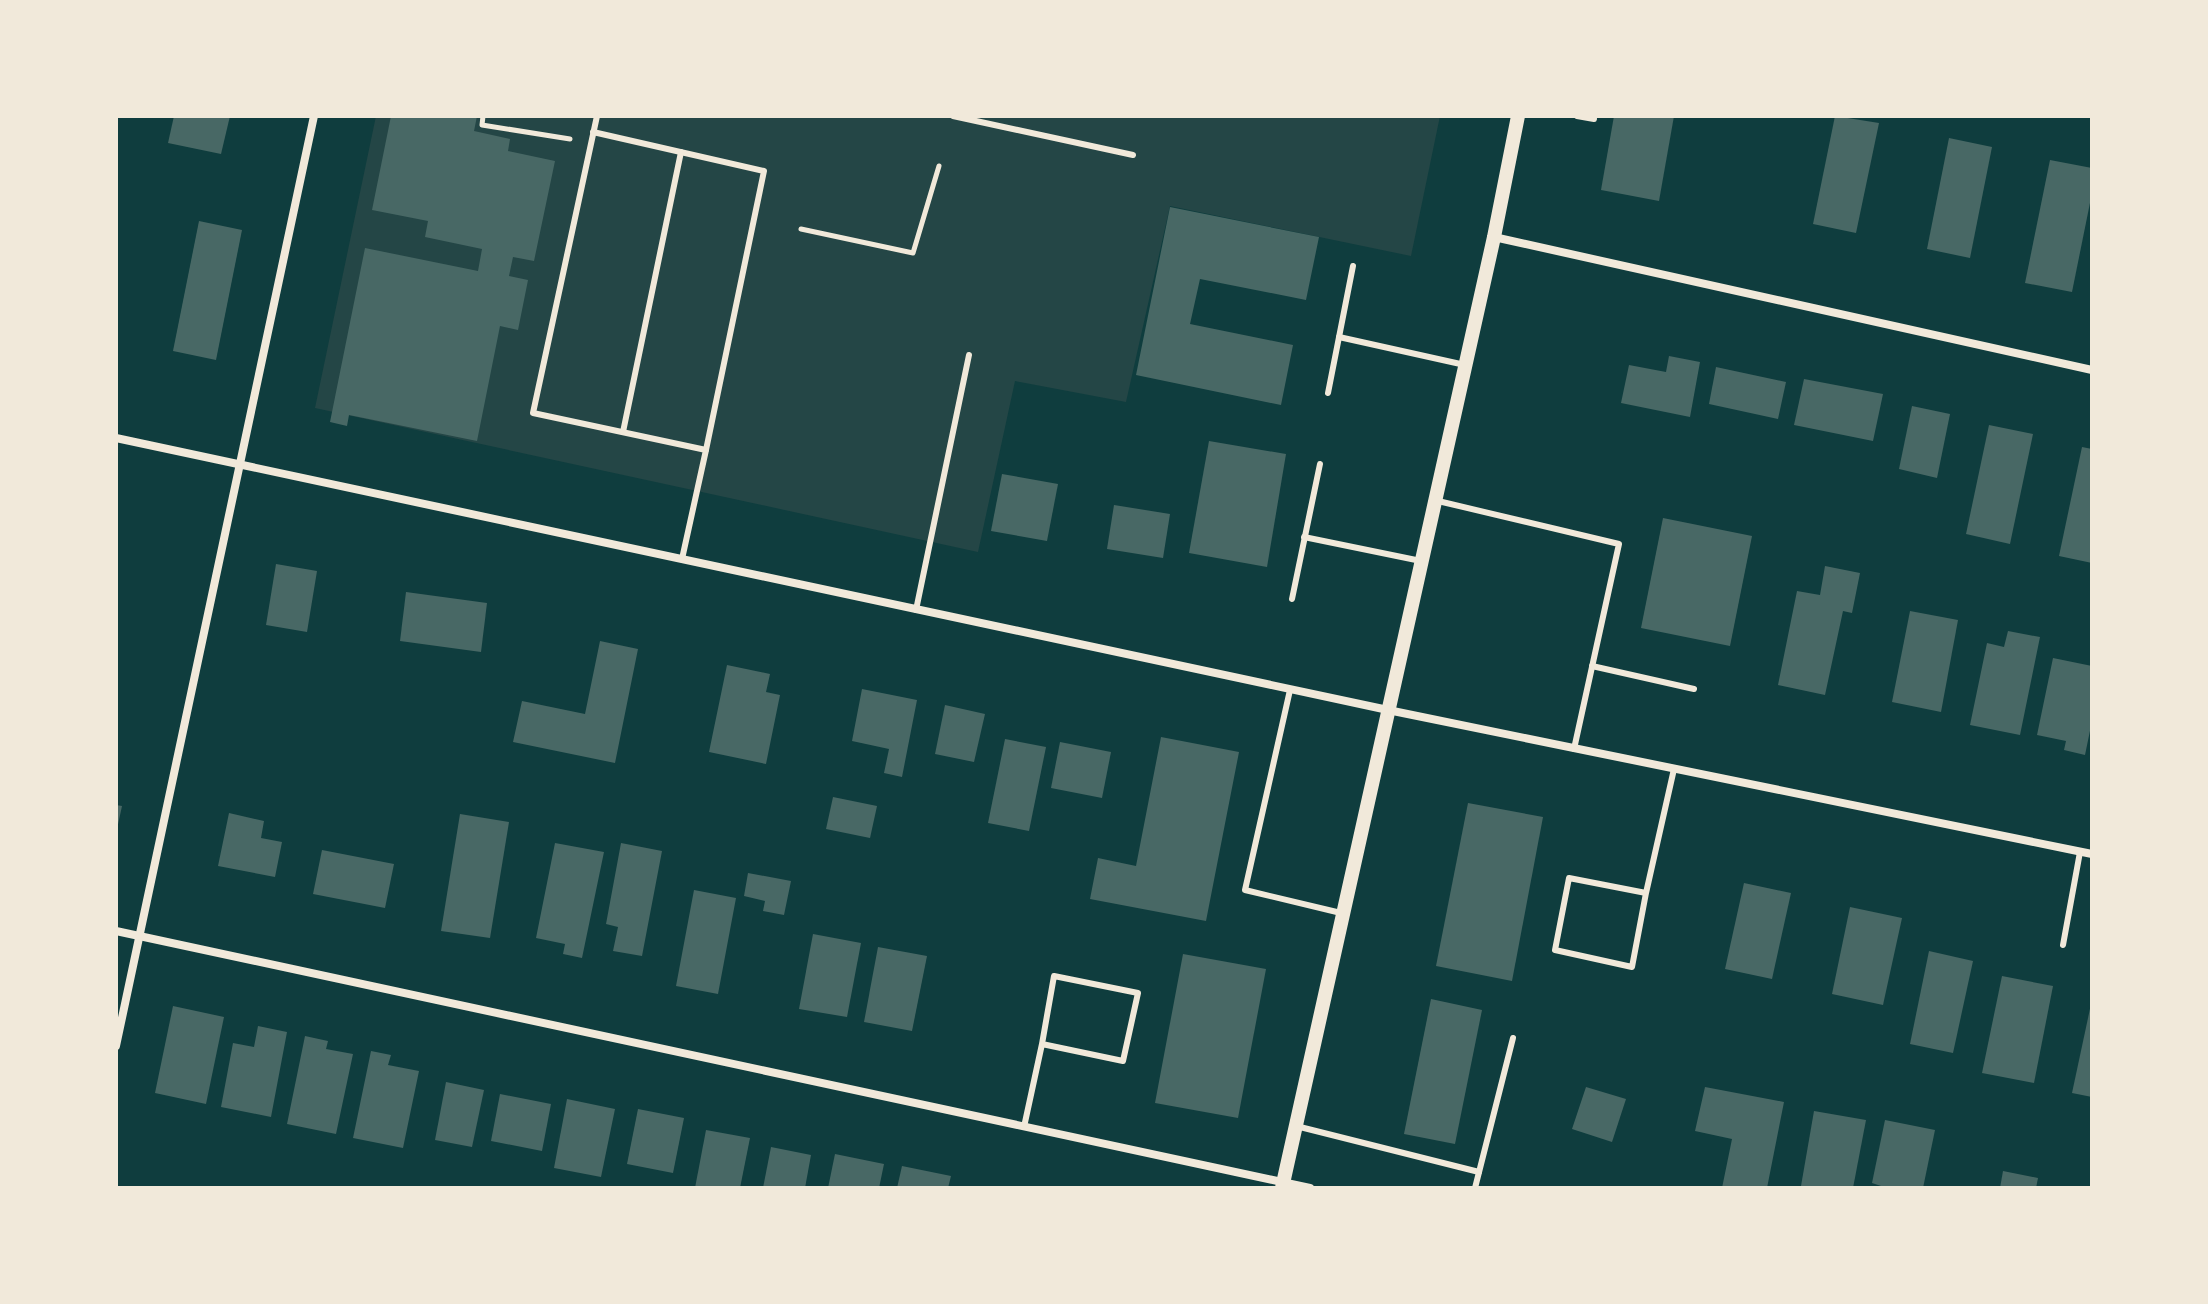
<svg xmlns="http://www.w3.org/2000/svg" width="2208" height="1304" viewBox="0 0 2208 1304" font-family="Quicksand,sans-serif">
<rect width="100%" height="100%" fill="#0f3d3e"/>
<path fill="#244646" d="M376,116H1440L1411,256L1170,206L1126,402L1015,381L978,552L315,408Z"/>
<g fill="#486865">
<path d="M174,116H230L221,154L168,143Z"/>
<path d="M391,116H477L474,131L510,139L508,151L555,161L534,261L513,257L509,276L528,280L518,330L500,326L477,441L349,415L347,426L330,422L365,248L478,271L482,249L425,237L428,221L372,210Z"/>
<path d="M1614,116H1674L1659,201L1601,190Z"/>
<path d="M1835,116L1879,123L1856,233L1813,224Z"/>
<path d="M1949,138L1992,147L1970,258L1927,249Z"/>
<path d="M2050,160L2092,168V193L2072,292L2025,283Z"/>
<path d="M1170,207L1319,237L1306,300L1200,279L1190,324L1293,345L1281,405L1136,375Z"/>
<path d="M199,221L242,230L216,360L173,351Z"/>
<path d="M1669,356L1700,362L1690,417L1621,403L1629,365L1666,372Z"/>
<path d="M1716,367L1786,382L1778,419L1709,404Z"/>
<path d="M1804,379L1883,394L1873,441L1794,425Z"/>
<path d="M1912,406L1950,414L1937,478L1899,469Z"/>
<path d="M1989,425L2033,434L2010,544L1966,534Z"/>
<path d="M1209,441L1286,454L1267,567L1189,553Z"/>
<path d="M2082,447L2092,449V563L2059,556Z"/>
<path d="M1002,474L1058,484L1047,541L991,531Z"/>
<path d="M1114,505L1170,514L1163,558L1107,549Z"/>
<path d="M1663,518L1752,536L1730,646L1641,628Z"/>
<path d="M276,564L317,571L307,632L266,625Z"/>
<path d="M1825,566L1860,573L1852,613L1843,611L1825,695L1778,685L1797,591L1820,595Z"/>
<path d="M406,592L487,603L481,652L400,641Z"/>
<path d="M1910,611L1958,620L1941,712L1892,702Z"/>
<path d="M2008,631L2040,637L2020,735L1970,725L1987,643L2004,647Z"/>
<path d="M600,641L638,649L615,763L513,742L522,701L585,714Z"/>
<path d="M2053,658L2092,666V721L2085,755L2064,750L2066,741L2037,735Z"/>
<path d="M727,665L770,674L766,692L780,695L766,764L709,752Z"/>
<path d="M862,689L917,700L902,777L884,773L889,749L852,741Z"/>
<path d="M945,705L985,714L974,762L935,754Z"/>
<path d="M1161,737L1239,752L1206,921L1090,899L1098,858L1136,866Z"/>
<path d="M1005,739L1046,747L1029,831L988,823Z"/>
<path d="M1060,742L1111,752L1102,798L1051,788Z"/>
<path d="M833,797L877,806L870,838L826,829Z"/>
<path d="M1468,803L1543,817L1512,981L1436,966Z"/>
<path d="M116,805L122,806L117,829H116Z"/>
<path d="M229,813L264,821L261,838L282,842L275,877L218,866Z"/>
<path d="M460,814L509,822L490,938L441,931Z"/>
<path d="M555,843L604,852L582,958L563,954L565,944L536,938Z"/>
<path d="M621,843L662,851L642,956L613,951L618,927L606,924Z"/>
<path d="M322,850L394,864L385,908L313,894Z"/>
<path d="M748,873L791,881L784,915L763,911L765,901L744,896Z"/>
<path d="M1744,883L1791,893L1772,979L1725,969Z"/>
<path d="M694,890L736,898L718,994L676,986Z"/>
<path d="M1850,907L1902,918L1883,1005L1832,994Z"/>
<path d="M813,934L861,943L847,1017L799,1009Z"/>
<path d="M878,947L927,956L912,1031L864,1022Z"/>
<path d="M1929,951L1973,961L1953,1053L1910,1044Z"/>
<path d="M1183,954L1266,969L1238,1118L1155,1103Z"/>
<path d="M2002,976L2053,986L2034,1083L1982,1073Z"/>
<path d="M1431,999L1482,1010L1455,1144L1404,1134Z"/>
<path d="M2091,1004H2092V1097L2072,1093Z"/>
<path d="M173,1006L224,1017L206,1104L155,1093Z"/>
<path d="M258,1026L287,1032L271,1117L221,1107L233,1043L254,1047Z"/>
<path d="M305,1036L328,1041L326,1049L353,1054L336,1134L287,1124Z"/>
<path d="M371,1051L391,1055L388,1065L419,1071L403,1148L353,1138Z"/>
<path d="M446,1082L484,1090L472,1147L435,1140Z"/>
<path d="M1586,1087L1626,1099L1612,1142L1572,1129Z"/>
<path d="M1705,1087L1784,1102L1767,1188H1722L1732,1139L1695,1131Z"/>
<path d="M500,1094L551,1104L542,1151L491,1141Z"/>
<path d="M567,1099L615,1109L601,1177L554,1168Z"/>
<path d="M638,1109L684,1118L673,1173L627,1164Z"/>
<path d="M1814,1111L1866,1120L1853,1188L1801,1186Z"/>
<path d="M1885,1120L1935,1130L1923,1188H1887L1872,1183Z"/>
<path d="M706,1130L750,1138L740,1188H695Z"/>
<path d="M771,1147L811,1155L805,1188H763Z"/>
<path d="M835,1154L884,1164L879,1188H828Z"/>
<path d="M902,1166L951,1176L948,1188H897Z"/>
<path d="M2003,1171L2038,1178L2036,1188H2000Z"/>
</g>
<g fill="none" stroke-linecap="round" stroke-linejoin="round">
<g stroke="#f1e9da" stroke-width="5">
<path d="M483,116L482,125L570,139"/>
<path d="M801,229L913,253L939,166"/>
</g>
<g stroke="#f1e9da" stroke-width="6">
<path d="M597,116L533,413L706,450L682,559"/>
<path d="M953,116L1133,155"/>
<path d="M1577,116L1594,119"/>
<path d="M593,132L764,171L706,450"/>
<path d="M1339,337L1465,365"/>
<path d="M1328,393L1353,266"/>
<path d="M623,432L681,152"/>
<path d="M1438,501L1619,544L1574,749"/>
<path d="M1304,537L1421,561"/>
<path d="M1292,599L1320,464"/>
<path d="M916,610L969,355"/>
<path d="M1592,666L1694,689"/>
<path d="M1290,690L1245,890L1341,913"/>
<path d="M1646,893L1632,967L1555,950L1569,878L1646,893L1674,769"/>
<path d="M2063,945L2080,852"/>
<path d="M1296,1126L1479,1172"/>
<path d="M1024,1127L1042,1044L1123,1061L1138,993L1054,976L1042,1044"/>
<path d="M1475,1188L1513,1038"/>
</g>
<g stroke="#f1e9da" stroke-width="8">
<path d="M1494,237L2092,370"/>
<path d="M116,438L1388,710L2092,854"/>
<path d="M116,931L1310,1188"/>
<path d="M116,1046L314,116"/>
</g>
<path stroke="#f1e9da" stroke-width="14" d="M1282,1188L1494,237L1518,116"/>
</g>
<rect width="2208" height="1304" fill="none" stroke="#f1e9da" stroke-width="236"/>
</svg>
